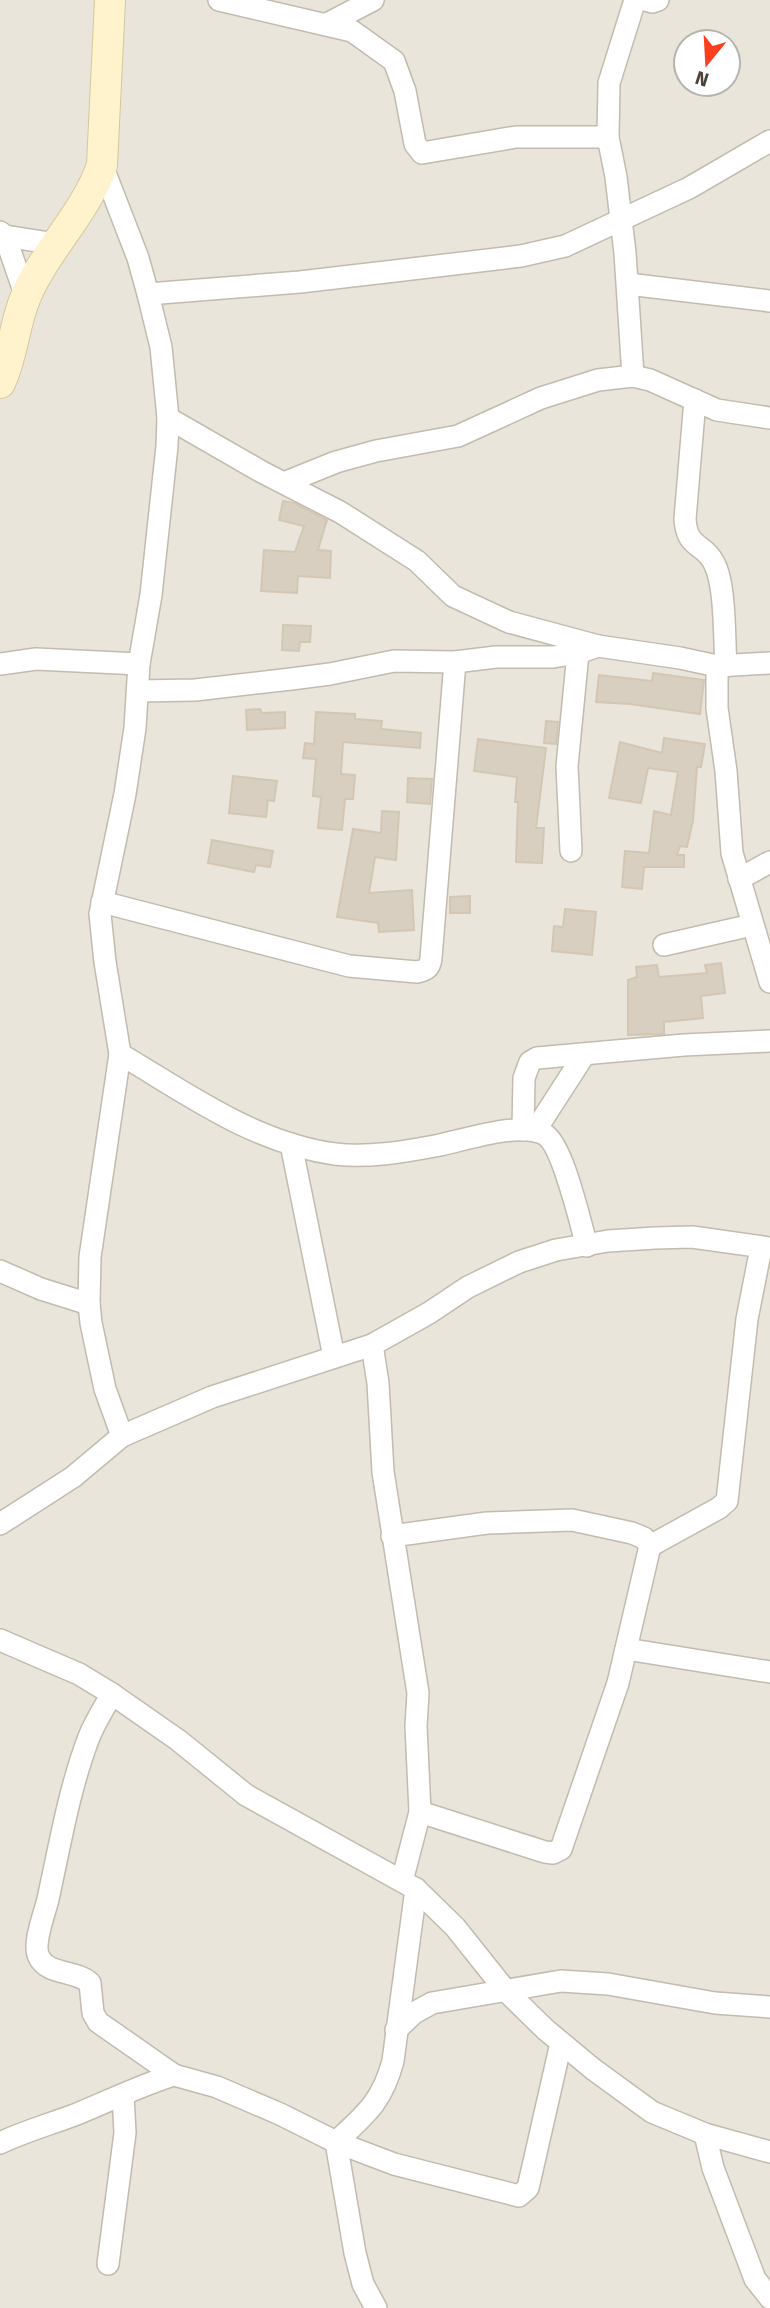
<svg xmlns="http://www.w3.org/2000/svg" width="770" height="2308" viewBox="0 0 770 2308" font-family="'Fira Sans',sans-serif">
<rect width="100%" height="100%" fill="#f6f3ec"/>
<path fill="#eae5da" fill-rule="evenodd" d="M0,0H770V2308H0ZM686,42H728V84H686Z"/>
<g fill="#d8cfc1" stroke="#d3c7b4" stroke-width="2">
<path d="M283,501L294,503L327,520L318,550L331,551L330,578L298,576L297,593L261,591L264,550L295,552L304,526L279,520Z"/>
<path d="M283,625L311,626L310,642H300L299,651L282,650Z"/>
<path d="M653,673L704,680L700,714L630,704L596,702L599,675L652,681Z"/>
<path d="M260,709L262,713L285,712V728L247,730L246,710Z"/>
<path d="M316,712L355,714V719L382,721L381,729L421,733L420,748L343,742L341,774L355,775L353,799H345L342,830L318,828L321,797L313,796L316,759L303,758L305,743L314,744Z"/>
<path d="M546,721L558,722L556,744L544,743Z"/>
<path d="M664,738L705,744L701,767H697L693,821L687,847L680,846L677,855H684V867H644L642,889L622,887L625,851L649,853L654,811L671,815L678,772L648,768L641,803L609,798L620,742L662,753Z"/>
<path d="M478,739L546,748L536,828H544L542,863L516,862L518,802H515L517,777L474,771Z"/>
<path d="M233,776L277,781L274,801L268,800L266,817L229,813Z"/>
<path d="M408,778L432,779L430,804L407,802Z"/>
<path d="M382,811L399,812L396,860L375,857L369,893L412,890L414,930L379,932L378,923L337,917L353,829L381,833Z"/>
<path d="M212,840L273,851L270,867L256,865L254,872L208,863Z"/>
<path d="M470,896V913H450V897Z"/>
<path d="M565,909L596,912L592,955L552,951L554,926L563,927Z"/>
<path d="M721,963L725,993L701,996L703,1018L664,1022V1034L628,1035V980L637,977L636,967L657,965L659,977L707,973L705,965Z"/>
</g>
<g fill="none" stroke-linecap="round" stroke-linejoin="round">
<g stroke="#c2bbae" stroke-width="24">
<g id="street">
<path d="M219,0L352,31L394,61L405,91L415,144L422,153L516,137H608"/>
<path d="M645,0L652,2L658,0"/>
<path d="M327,24L373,0"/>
<path d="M102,165L138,258L148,294L161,347L168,418L167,446L151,595L139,664L135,728L125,794L100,914L105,962L120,1054L90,1257L89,1304L91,1323L105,1389L122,1436"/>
<path d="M0,232L5,236L56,244"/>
<path d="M5,236L26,297"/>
<path d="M628,284L770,301"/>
<path d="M148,294L300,282L403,270L521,256L565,246L689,188L770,141"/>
<path d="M633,376L625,253L616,177L608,137L609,83L635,0"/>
<path d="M695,400L685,519C687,550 704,542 714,563C726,585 724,640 726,666"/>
<path d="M168,418L262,472L340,512L417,561L453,596L509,622L598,646L680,658L717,666L770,663"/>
<path d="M284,483L336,462L376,451L458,436L541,398L598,380L633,376L650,380L717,410L770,418"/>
<path d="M0,664L36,659L139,664"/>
<path d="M717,666V708L726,771L732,853L770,982"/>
<path d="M138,691L195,690L291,679L330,674L394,661L455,662L496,657H553L578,653L598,646"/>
<path d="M571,851L567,766L578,653"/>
<path d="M739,879L770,862"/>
<path d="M102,902L349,966L417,972C426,970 430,968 431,958L455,662"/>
<path d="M664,945L752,925"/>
<path d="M120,1054C188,1094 254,1143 335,1154C367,1158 403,1152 435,1146C462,1141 519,1121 544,1134C563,1144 580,1223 587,1246"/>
<path d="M523,1130L524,1078L530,1062L537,1058L684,1045L770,1041"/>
<path d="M535,1131L584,1055"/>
<path d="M291,1144L334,1357"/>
<path d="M0,1271L41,1289L89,1304"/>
<path d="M372,1345L378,1383L383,1472L418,1693L416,1726L420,1812L402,1881"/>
<path d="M0,1524L73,1477L122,1436L212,1397L372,1345L429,1313L468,1287L519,1262L556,1250L608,1241L655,1238L692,1237L770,1248"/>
<path d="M392,1536L487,1523L572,1520L632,1533L644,1538L650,1546L618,1683L561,1849L553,1853L545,1852L420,1812"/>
<path d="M650,1546L719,1508L727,1501L747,1319L761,1248"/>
<path d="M0,1640L79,1674L112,1694L178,1740L246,1795L416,1889L455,1927L506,1991L546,2030L593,2069L652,2112L705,2134L770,2152"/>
<path d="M626,1649L770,1672"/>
<path d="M112,1694C104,1708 95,1722 89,1737C69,1789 60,1845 48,1899C45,1913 32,1944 39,1957C47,1975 76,1970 90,1983L93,2013L98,2022L174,2075L217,2087L280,2114L336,2142L394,2164L519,2196L528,2188L561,2043"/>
<path d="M396,2030L414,2013L432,2003L561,1981L608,1984L715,2003L770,2007"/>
<path d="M705,2134L713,2168L755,2279L770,2298"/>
<path d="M0,2143C25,2131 51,2124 77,2114C109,2101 141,2085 174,2075"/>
<path d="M108,2264L125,2133L123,2095"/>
<path d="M376,2308L363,2284L355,2253L336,2142C366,2114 382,2102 393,2061L416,1889"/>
</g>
</g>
<g stroke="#d6c79b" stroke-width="32">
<path id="secondary" d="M0,383C13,356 14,324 26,296C46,249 86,213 102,165L110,0"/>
</g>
<use href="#street" stroke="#fff" stroke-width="21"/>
<use href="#secondary" stroke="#fff3cd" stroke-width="30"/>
</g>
<g transform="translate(707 63) rotate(198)"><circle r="33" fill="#ffffff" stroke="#b7b4b0" stroke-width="2"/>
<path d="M0-5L12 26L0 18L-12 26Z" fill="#fc3f1d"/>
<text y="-10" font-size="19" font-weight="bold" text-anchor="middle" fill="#4b4439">N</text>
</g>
</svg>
